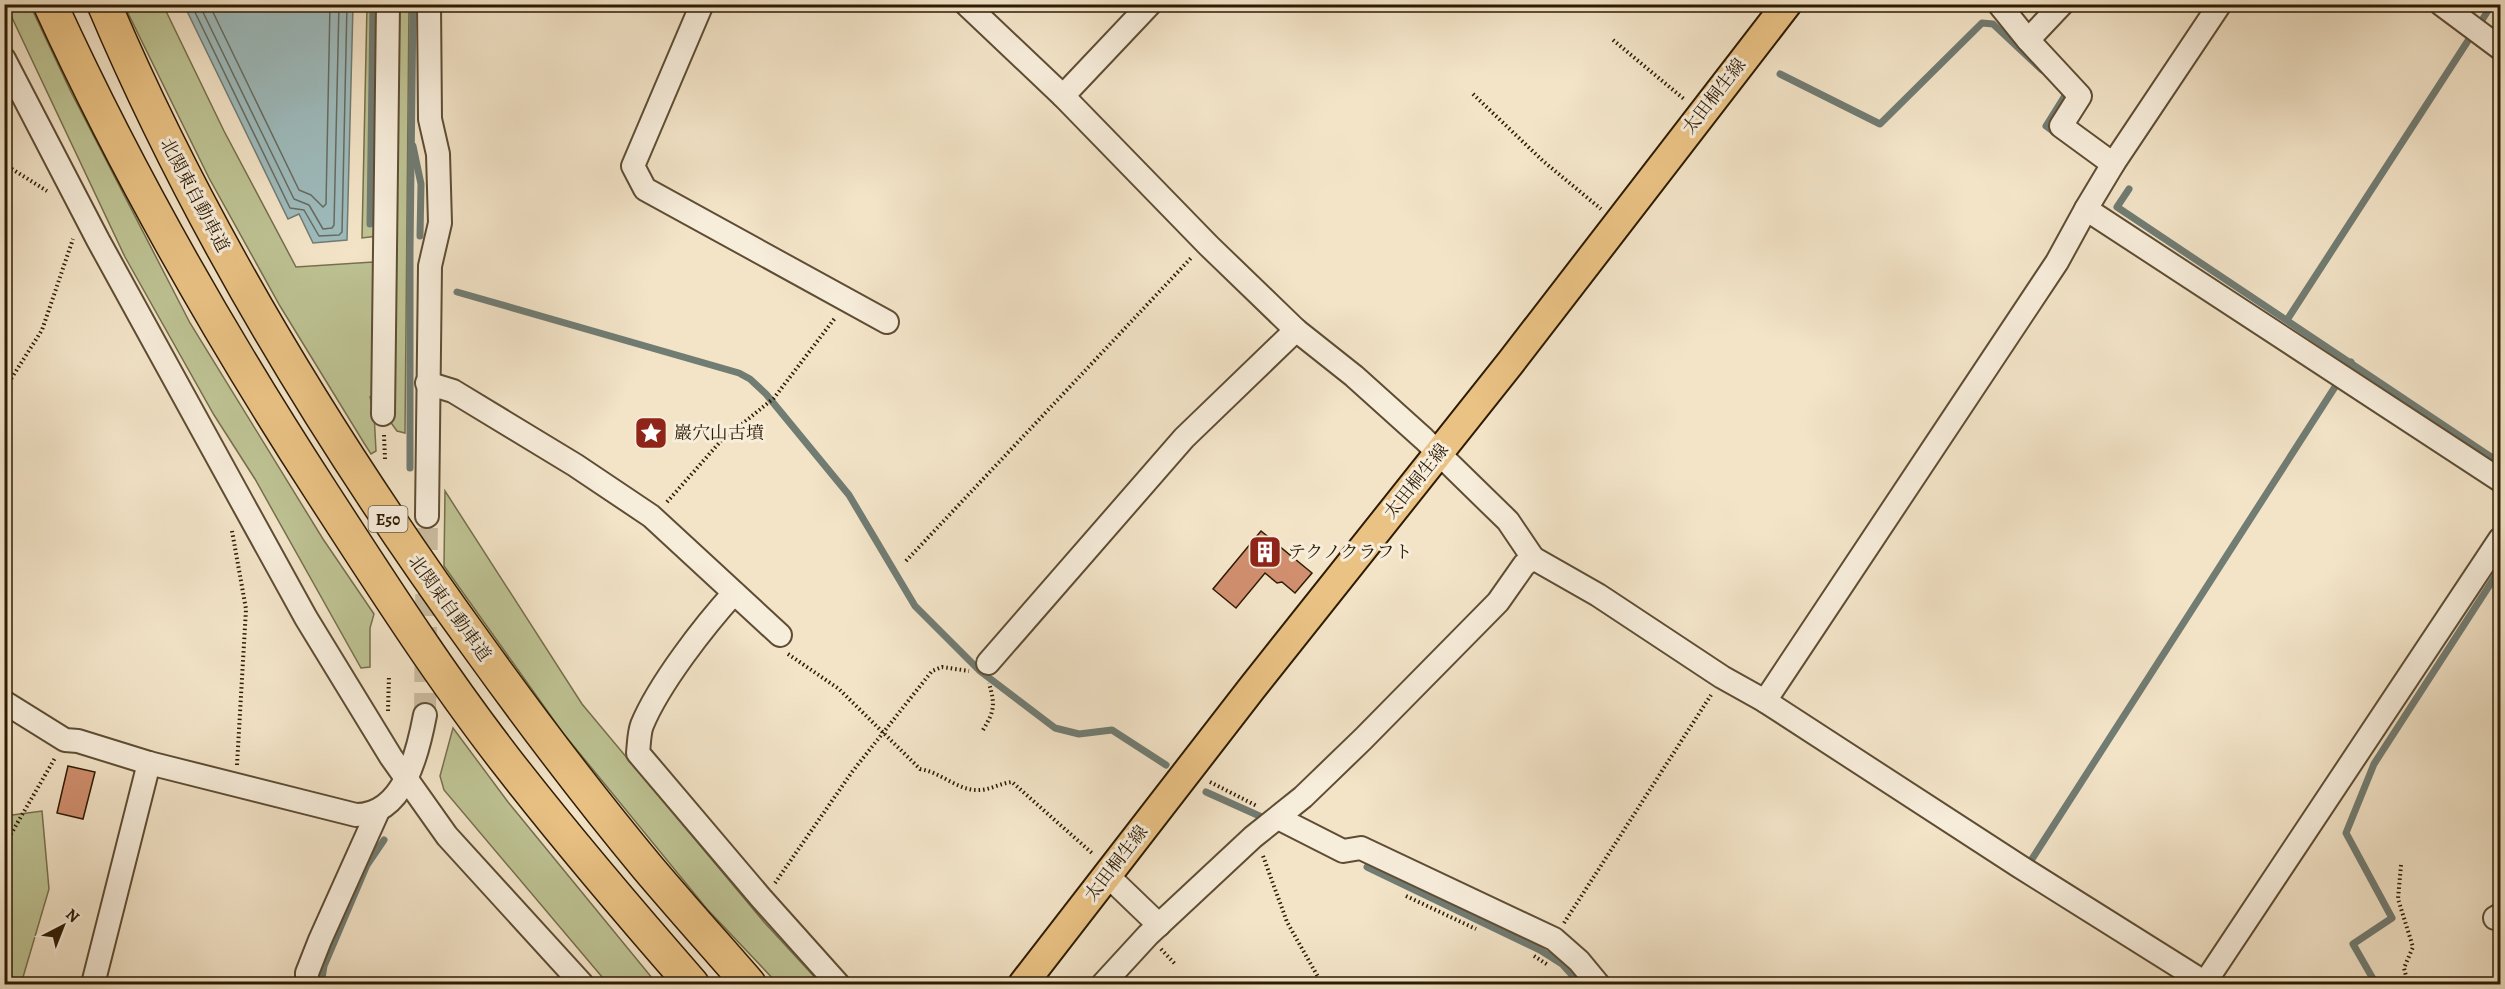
<svg xmlns="http://www.w3.org/2000/svg" width="2505" height="989" viewBox="0 0 2505 989" font-family="Alegreya,'Noto Serif JP',serif">
<rect width="100%" height="100%" fill="#f3e4c8"/>
<filter id="stains"><feTurbulence type="fractalNoise" baseFrequency=".00333" numOctaves="4"/><feColorMatrix values="0 0 0 0 .2 0 0 0 0 .09 0 0 0 0 .02 0 0 0 .5 -.17"/></filter>
<radialGradient id="worn" r=".72"><stop offset=".6" stop-color="#630" stop-opacity="0"/><stop offset="1" stop-color="#630" stop-opacity=".3"/></radialGradient>
<g fill="#bec394" stroke="#766f4c" stroke-width="1.5">
<path d="M409,4L405,433L397,431L389,420L394,5Z"/>
<path d="M6,5H30L71,92L190,323L323,539L374,614L370,628V667L361,668L255,479L214,415L125,257Z"/>
<path d="M124,5H163L224,131L296,267L373,262L377,394L370,397L374,413L376,451L371,454L364,443L280,306L209,178Z"/>
<path d="M367,5H380L378,236L362,238Z"/>
<path d="M445,491L582,704L764,922L821,984H778L707,909L563,733L444,566Z"/>
<path d="M453,728L508,802L657,984H608L444,790L440,776Z"/>
<path d="M42,811L49,889L21,984H5V816Z"/>
</g>
<path fill="#9ebcbe" stroke="#717c73" stroke-width="1.5" d="M184,5H353L347,240L313,243L299,214L288,219Z"/>
<g fill="none" stroke-linecap="round" stroke-linejoin="round">
<g stroke="#666c60" stroke-width="1.5">
<path d="M191,4L290,208L304,210L319,236L339,235L342,232L347,4"/>
<path d="M199,4L294,199L309,205L323,229L332,228L334,225L339,4"/>
<path d="M209,4L299,190L311,195L323,207L326,204L330,4"/>
</g>
<g stroke="#717c73" stroke-width="7">
<path d="M2479,25L2492,4"/>
<path d="M1780,74L1880,124L1982,23L1993,24L2042,70"/>
<path d="M2058,135L2046,126L2066,94L2063,90"/>
<path d="M413,146L421,184L420,236"/>
<path d="M2129,189L2117,207L2500,463"/>
<path d="M370,224L373,4"/>
<path d="M457,292L739,373L750,379L766,394L849,495L915,606L980,671L1055,728L1079,734L1112,730L1166,765"/>
<path d="M2287,320L2473,33"/>
<path d="M410,468V250L413,4"/>
<path d="M1206,792L1264,818"/>
<path d="M2032,859L2351,362"/>
<path d="M1367,867L1540,950L1562,964L1580,984"/>
<path d="M321,984L324,966L367,865L384,840"/>
<path d="M2376,984L2353,944L2392,918L2346,833L2374,764L2500,569"/>
</g>
</g>
<g fill="#d18f6f" stroke="#2d1b03" stroke-width="1.5">
<path d="M1261,531L1312,573L1295,593L1282,582L1277,583L1265,573L1236,608L1213,589Z"/>
<path d="M68,766L95,772L83,819L57,813Z"/>
</g>
<g fill="none" stroke-linecap="round" stroke-linejoin="round">
<path stroke="#cbbca1" stroke-width="22" stroke-dasharray="22 11" stroke-linecap="butt" d="M425,715L427,516"/>
<g stroke="#5e4d34" stroke-width="26">
<g id="minor">
<path d="M702,4L633,166L645,189L887,322"/>
<path d="M966,4L1063,96L1209,246L1296,330L1354,376L1424,439L1508,521L1533,558L1598,595L1722,677L1765,701L2019,866L2207,984"/>
<path d="M1999,4L2028,40L2080,96L2061,126L2113,164"/>
<path d="M2441,4L2500,48"/>
<path d="M2028,40L2062,4"/>
<path d="M4,59L98,240L247,511L306,618L391,757L447,836L582,984"/>
<path d="M1063,96L1150,4"/>
<path d="M2086,209L2113,164L2220,4"/>
<path d="M427,383L453,391L575,465L651,516L780,635"/>
<path d="M383,414L388,4"/>
<path d="M427,516L430,266L440,223L438,154L430,119L429,4"/>
<path d="M734,593C704,626 659,684 642,725C639,733 639,744 638,753L761,898L838,984"/>
<path d="M988,663L1184,438L1296,330"/>
<path d="M1765,701L2057,262L2086,209L2500,480"/>
<path d="M4,702L65,740L78,741L149,763L356,815C404,815 418,752 425,715"/>
<path d="M1278,818L1343,851L1361,848L1554,939L1579,961L1598,984"/>
<path d="M1107,875L1159,925"/>
<path d="M2495,918L2500,915"/>
<path d="M93,984L149,763"/>
<path d="M307,984V973L320,940L378,811"/>
<path d="M1103,984L1148,935L1253,837L1303,797L1363,739L1498,602L1524,565L1533,558"/>
<path d="M2204,984L2500,539"/>
</g>
</g>
<g stroke="#2d1b03" stroke-width="32">
<path id="major" d="M1023,984L1252,688L1511,362L1787,4"/>
</g>
<g stroke="#2d1b03" stroke-width="36">
<g id="highway">
<path d="M50,4C128,175 221,337 323,494C382,585 441,677 507,762C566,838 629,912 692,984"/>
<path d="M104,4C201,233 333,447 479,648C533,723 589,797 648,868C681,907 716,946 749,984"/>
</g>
</g>
<g stroke="#2d1b03" stroke-width="4" stroke-dasharray="1.5 3" stroke-linecap="butt">
<path d="M1613,40L1684,99"/>
<path d="M1473,94L1543,161L1601,209"/>
<path d="M4,164L47,191"/>
<path d="M4,390L42,330L73,239"/>
<path d="M384,435L385,459"/>
<path d="M667,502L720,442L774,398L835,318"/>
<path d="M232,531L246,609L237,765"/>
<path d="M906,561L1191,258"/>
<path d="M788,654L839,689L920,769C941,772 958,791 979,790C990,790 1001,783 1012,782L1093,854"/>
<path d="M388,711L389,675"/>
<path d="M983,730C995,710 995,705 989,683"/>
<path d="M1210,782L1257,806"/>
<path d="M4,846L55,758"/>
<path d="M1263,856L1287,922L1322,984"/>
<path d="M2401,865L2398,899L2413,947L2404,968L2408,984"/>
<path d="M775,883L852,772L932,671L942,667L969,671"/>
<path d="M1406,896L1476,929"/>
<path d="M1564,923L1711,695"/>
<path d="M1161,949L1175,964"/>
<path d="M1534,956L1548,965"/>
</g>
<use href="#minor" stroke="#f7eddb" stroke-width="22"/>
<use href="#major" stroke="#eac284" stroke-width="28"/>
<use href="#highway" stroke="#eac284" stroke-width="33"/>
</g>
<defs>
<g id="sight-square" transform="scale(1.725)"><rect x="-9" y="-9" width="18" height="18" rx="4" fill="#8f2418" stroke="#f7eddb"/><path d="M0-6L1.8-2.2L6-1.7L2.9 1.2L3.7 5.4L0 3.3L-3.7 5.4L-2.9 1.2L-6-1.7L-1.8-2.2Z" fill="#fff"/></g>
<g id="building-square" transform="scale(1.725)"><rect x="-9" y="-9" width="18" height="18" rx="4" fill="#8f2418" stroke="#f7eddb"/><path d="M-4-6H4V6H1V3H-1V6H-4ZM-2.5-4.3h1.7v1.8h-1.7ZM.8-4.3h1.7v1.8H.8ZM-2.5-1h1.7V.8h-1.7ZM.8-1h1.7V.8H.8Z" fill="#fff"/></g>
</defs>
<g fill-rule="evenodd">
<use href="#sight-square" x="651" y="433"/>
<use href="#building-square" x="1265" y="552"/>
</g>
<g text-anchor="middle" stroke-width="6" stroke-linejoin="round" paint-order="stroke">
<rect fill="#f7eddb" stroke="#6a5a44" stroke-width="1.5" x="368.5" y="506" width="39" height="26" rx="4.5"/>
<g font-size="16" font-weight="bold" fill="#2d1b03">
<text x="388" y="525">E50</text>
</g>
<g font-size="18" fill="#2d1b03" stroke="#f7eddb">
<text transform="translate(1714 96) rotate(-52)" y="6">太田桐生線</text>
<text transform="translate(195 195) rotate(62)" y="6">北関東自動車道</text>
<text transform="translate(1416 481) rotate(-51)" y="6">太田桐生線</text>
<text transform="translate(450 608) rotate(54)" y="6">北関東自動車道</text>
<text transform="translate(1116 863) rotate(-52)" y="6">太田桐生線</text>
</g>
<g font-size="18" fill="#2d1b03" stroke="#f7eddb" text-anchor="start">
<text x="674" y="439">巖穴山古墳</text>
<text x="1288" y="558">テクノクラフト</text>
</g>
</g>
<rect width="2505" height="989" fill="none" stroke="#f3e4c8" stroke-width="24"/>
<rect x="6" y="6" width="2493" height="977" fill="none" stroke="#2d1b03" stroke-width="3"/>
<rect x="12" y="12" width="2481" height="965" fill="none" stroke="#2d1b03" stroke-width="1.5"/>
<g transform="translate(63 926) rotate(42)" stroke="#f7eddb" stroke-width="4.5" paint-order="stroke">
<path d="M0-4.5L10 22L0 15L-10 22Z" fill="#2d1b03"/>
<text y="-9" font-size="16" font-weight="bold" text-anchor="middle" fill="#2d1b03">N</text>
</g>
<rect width="100%" height="100%" filter="url(#stains)"/>
<rect width="100%" height="100%" fill="url(#worn)"/>
</svg>
